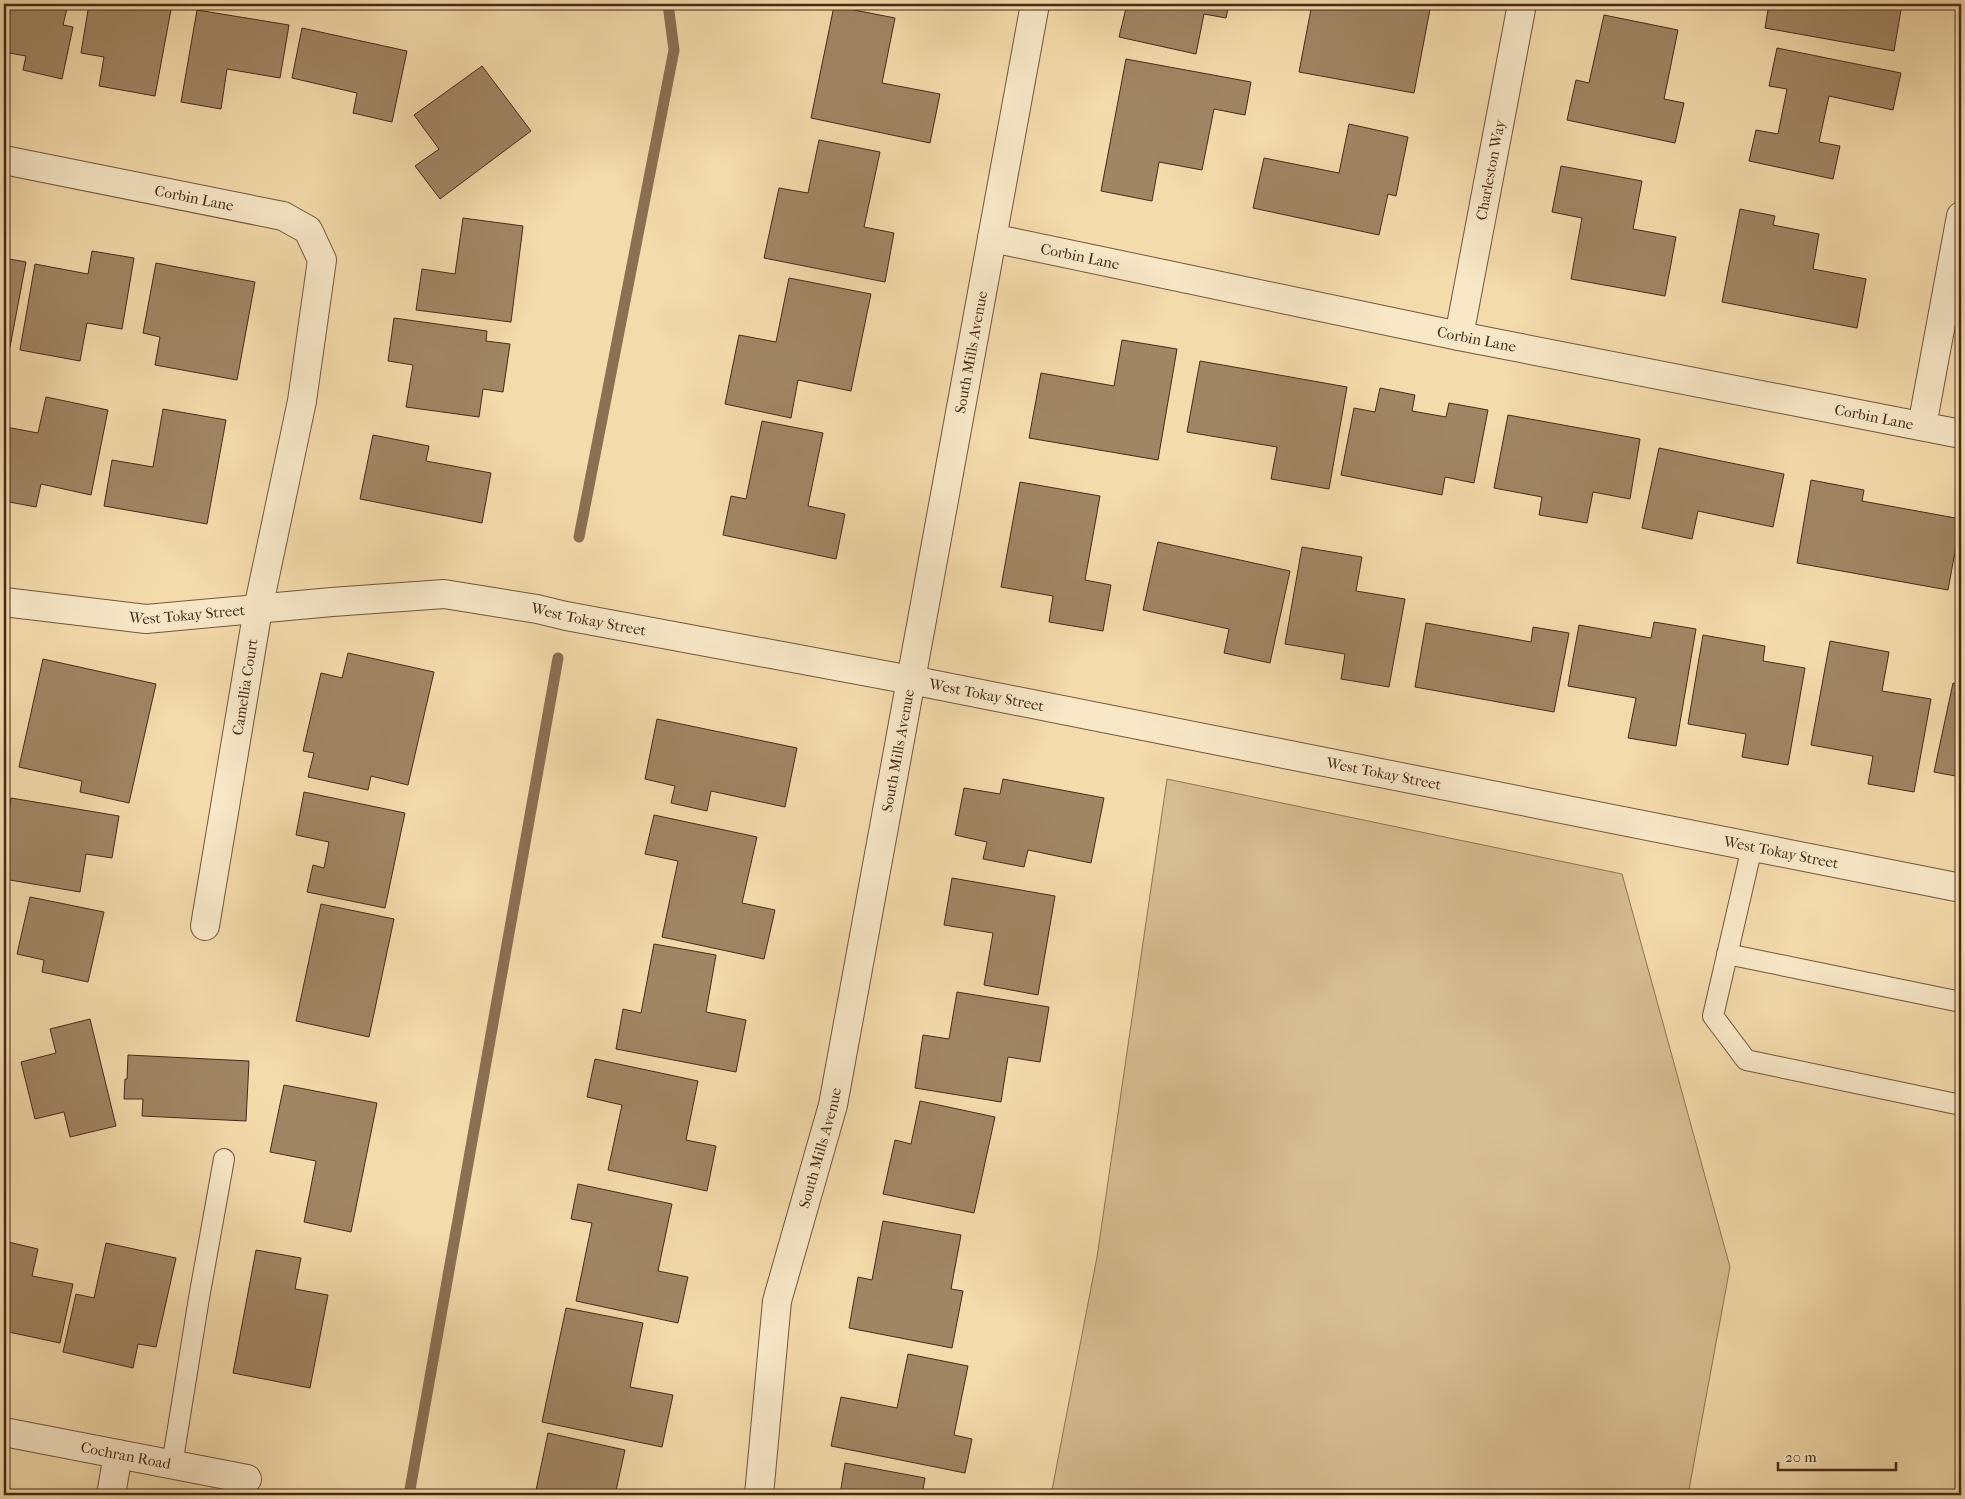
<svg xmlns="http://www.w3.org/2000/svg" width="1965" height="1499" viewBox="0 0 1965 1499" font-family="'IM FELL French Canon',serif">
<rect width="100%" height="100%" fill="#f4dbab"/>
<filter id="stains"><feTurbulence type="fractalNoise" baseFrequency=".004" numOctaves="4"/><feColorMatrix values="0 0 0 0 .2 0 0 0 0 .09 0 0 0 0 .02 0 0 0 .5 -.17"/></filter>
<radialGradient id="worn" r=".72"><stop offset=".6" stop-color="#630" stop-opacity="0"/><stop offset="1" stop-color="#630" stop-opacity=".3"/></radialGradient>
<path fill="#d7bd92" stroke="#8f7455" d="M1167,779L1622,874L1730,1267L1688,1495H1051L1097,1257Z"/>
<g fill="none" stroke-linecap="round" stroke-linejoin="round">
<g stroke="#8b7052" stroke-width="11">
<path d="M579,537L674,50L668,4"/>
<path d="M409,1495L558,658"/>
</g>
</g>
<g fill="#a18664" stroke="#472a18">
<path d="M4,4H68L63,25L73,27L62,79L23,70L26,56L4,52Z"/>
<path d="M89,4H172L155,96L99,86L104,57L81,53Z"/>
<path d="M1127,4H1229L1226,18L1204,14L1196,54L1119,37Z"/>
<path d="M1312,4H1431L1414,93L1299,72Z"/>
<path d="M1769,4H1902L1894,51L1765,28Z"/>
<path d="M834,6L895,18L882,83L940,94L930,143L811,118Z"/>
<path d="M197,10L289,25L280,78L227,69L221,109L181,102Z"/>
<path d="M1604,15L1678,30L1664,99L1684,103L1675,143L1567,120L1576,80L1589,83Z"/>
<path d="M302,28L407,51L392,122L353,113L357,93L292,78Z"/>
<path d="M1777,48L1901,73L1893,110L1829,96L1819,142L1840,146L1833,179L1749,161L1756,130L1778,134L1787,89L1769,86Z"/>
<path d="M1126,59L1251,82L1245,115L1214,109L1202,170L1159,162L1152,201L1101,191Z"/>
<path d="M482,66L531,131L440,199L415,166L439,149L414,115Z"/>
<path d="M1349,124L1408,137L1396,196L1388,194L1379,235L1253,208L1264,158L1339,173Z"/>
<path d="M819,140L880,152L864,227L894,233L885,282L764,258L779,188L808,193Z"/>
<path d="M1561,166L1642,181L1633,229L1676,237L1665,296L1571,279L1582,218L1552,212Z"/>
<path d="M1740,209L1775,216L1773,225L1819,234L1813,269L1866,279L1857,328L1722,302Z"/>
<path d="M463,218L523,226L511,322L416,310L422,269L455,274Z"/>
<path d="M92,251L134,258L122,329L87,323L80,361L20,350L35,264L88,274Z"/>
<path d="M4,258L26,262L10,347L4,345Z"/>
<path d="M156,263L255,282L237,380L155,365L160,337L143,333Z"/>
<path d="M789,278L871,294L851,391L798,380L791,418L725,404L739,335L776,342Z"/>
<path d="M394,318L487,331L486,341L510,344L503,392L483,389L479,417L406,407L413,365L388,361Z"/>
<path d="M1122,340L1177,349L1158,460L1029,438L1041,373L1114,386Z"/>
<path d="M1200,361L1347,387L1329,489L1271,479L1277,447L1187,432Z"/>
<path d="M1380,388L1415,395L1412,411L1446,417L1449,403L1488,410L1474,483L1445,477L1442,495L1341,475L1354,408L1375,412Z"/>
<path d="M46,397L108,410L91,495L41,484L36,507L4,501V436L6,427L38,433Z"/>
<path d="M163,409L226,420L207,524L104,506L112,460L153,467Z"/>
<path d="M1508,415L1640,439L1630,499L1593,492L1587,523L1539,515L1542,497L1494,488Z"/>
<path d="M762,421L823,433L808,506L845,514L836,559L723,535L731,496L746,499Z"/>
<path d="M373,435L429,446L426,461L491,473L482,523L360,499Z"/>
<path d="M1659,448L1784,474L1773,527L1698,511L1692,539L1642,528Z"/>
<path d="M1811,480L1864,490L1862,501L1961,519L1948,590L1797,563Z"/>
<path d="M1020,482L1100,496L1085,580L1111,585L1103,631L1049,622L1053,596L1001,587Z"/>
<path d="M1158,542L1290,571L1270,663L1224,653L1229,629L1143,610Z"/>
<path d="M1302,547L1362,557L1356,591L1405,599L1389,687L1341,679L1345,654L1285,644Z"/>
<path d="M1654,622L1696,629L1676,746L1628,738L1636,698L1568,686L1579,625L1651,638Z"/>
<path d="M1426,623L1531,642L1533,627L1569,633L1554,712L1415,687Z"/>
<path d="M1703,635L1765,646L1763,661L1805,668L1788,765L1742,757L1746,734L1688,724Z"/>
<path d="M1830,641L1889,652L1882,691L1931,699L1914,792L1868,784L1873,756L1811,745Z"/>
<path d="M348,653L434,672L408,785L371,776L368,790L308,777L314,753L303,751L321,673L342,678Z"/>
<path d="M43,659L156,684L129,803L80,792L82,781L19,767Z"/>
<path d="M1953,683L1961,685V777L1934,772Z"/>
<path d="M657,719L797,748L785,807L711,791L707,811L671,803L675,786L645,779Z"/>
<path d="M1003,779L1104,798L1091,863L1028,850L1024,867L983,859L987,842L955,835L964,788L1000,794Z"/>
<path d="M304,792L405,813L385,908L307,892L313,865L324,868L329,842L296,835Z"/>
<path d="M11,798L119,816L112,858L86,854L80,892L4,879V844Z"/>
<path d="M654,815L757,837L742,903L775,910L764,959L662,937L678,861L645,854Z"/>
<path d="M952,878L1055,896L1038,995L984,985L993,933L944,925Z"/>
<path d="M30,897L104,912L88,982L42,972L44,960L17,954Z"/>
<path d="M321,904L394,919L369,1037L296,1021Z"/>
<path d="M654,944L716,955L706,1012L746,1020L736,1072L616,1049L623,1009L641,1013Z"/>
<path d="M957,992L1049,1007L1040,1062L1008,1057L1001,1102L915,1088L923,1035L949,1039Z"/>
<path d="M90,1019L116,1126L70,1137L64,1112L35,1119L21,1062L56,1053L50,1029Z"/>
<path d="M128,1055L249,1061L246,1121L142,1116L143,1099H124L125,1079H127Z"/>
<path d="M595,1059L698,1081L686,1140L716,1146L707,1191L608,1170L622,1105L587,1097Z"/>
<path d="M284,1085L377,1103L351,1232L304,1222L316,1161L270,1152Z"/>
<path d="M920,1101L995,1117L974,1213L883,1194L895,1140L911,1144Z"/>
<path d="M578,1184L672,1204L658,1271L688,1277L678,1323L576,1301L592,1223L571,1219Z"/>
<path d="M883,1221L961,1235L951,1289L963,1291L952,1348L849,1328L858,1277L872,1280Z"/>
<path d="M4,1241L38,1249L32,1276L73,1284L60,1343L4,1331Z"/>
<path d="M106,1243L176,1258L156,1347L138,1344L133,1368L63,1352L76,1294L94,1298Z"/>
<path d="M256,1250L301,1258L295,1289L328,1295L310,1388L233,1373Z"/>
<path d="M566,1308L643,1323L630,1387L673,1395L662,1447L542,1422Z"/>
<path d="M908,1354L968,1366L954,1435L972,1439L965,1473L831,1446L841,1397L897,1408Z"/>
<path d="M548,1433L625,1450L615,1495H535Z"/>
<path d="M845,1463L925,1478L922,1495H840Z"/>
</g>
<g fill="none" stroke-linecap="round" stroke-linejoin="round">
<g stroke="#72563d" stroke-width="22">
<g id="service">
<path d="M1752,847L1713,1016L1746,1060L1961,1105"/>
<path d="M1727,954L1961,1002"/>
<path d="M172,1465L199,1298L224,1159"/>
</g>
</g>
<g stroke="#72563d" stroke-width="30">
<g id="minor">
<path id="s1" d="M4,160L283,216L308,230L322,260L302,401L258,609L205,926"/>
<path id="s2" d="M992,238L1459,336L1961,434"/>
<path id="s3" d="M1459,336L1522,4"/>
<path d="M1922,426L1961,216"/>
<path id="s4" d="M4,602L146,619L332,602L444,594L537,609L566,616L911,680L1961,888"/>
<path id="s5" d="M4,1432L247,1479"/>
<path d="M111,1495L118,1454"/>
</g>
</g>
<g stroke="#72563d" stroke-width="30">
<g id="tertiary">
<path id="s6" d="M759,1495L777,1301L833,1105L1035,4"/>
</g>
</g>
<use href="#service" stroke="#f8e8c8" stroke-width="20"/>
<use href="#minor" stroke="#f8e8c8" stroke-width="28"/>
<use href="#tertiary" stroke="#f8e8c8" stroke-width="28"/>
</g>
<g text-anchor="middle" stroke-width="4" stroke-linejoin="round" paint-order="stroke">
<g font-size="15" fill="#472a18" stroke="#f8e8c8">
<text dy="5" stroke="none"><textPath href="#s3" startOffset="169">Charleston Way</textPath></text>
<text dy="5" stroke="none"><textPath href="#s1" startOffset="194">Corbin Lane</textPath></text>
<text dy="5" stroke="none"><textPath href="#s2" startOffset="90">Corbin Lane</textPath></text>
<text dy="5" stroke="none"><textPath href="#s2" startOffset="495">Corbin Lane</textPath></text>
<text dy="5" stroke="none"><textPath href="#s6" startOffset="1164">South Mills Avenue</textPath></text>
<text dy="5" stroke="none"><textPath href="#s2" startOffset="900">Corbin Lane</textPath></text>
<text dy="5" stroke="none"><textPath href="#s4" startOffset="184">West Tokay Street</textPath></text>
<text dy="5" stroke="none"><textPath href="#s4" startOffset="589">West Tokay Street</textPath></text>
<text transform="translate(245 687) rotate(-81)" y="5">Camellia Court</text>
<text dy="5" stroke="none"><textPath href="#s4" startOffset="994">West Tokay Street</textPath></text>
<text dy="5" stroke="none"><textPath href="#s6" startOffset="759">South Mills Avenue</textPath></text>
<text dy="5" stroke="none"><textPath href="#s4" startOffset="1399">West Tokay Street</textPath></text>
<text dy="5" stroke="none"><textPath href="#s4" startOffset="1804">West Tokay Street</textPath></text>
<text dy="5" stroke="none"><textPath href="#s6" startOffset="354">South Mills Avenue</textPath></text>
<text dy="5" stroke="none"><textPath href="#s5" startOffset="124">Cochran Road</textPath></text>
</g>
</g>
<rect width="1965" height="1499" fill="none" stroke="#f4dbab" stroke-width="20"/>
<rect x="5" y="5" width="1955" height="1489" fill="none" stroke="#472a18" stroke-width="2.5"/>
<rect x="10" y="10" width="1945" height="1479" fill="none" stroke="#472a18"/>
<path d="M1778 1462v8h118v-8" fill="none" stroke="#472a18" stroke-width="2.5"/>
<text x="1785" y="1462" font-size="15" fill="#472a18" stroke="#f8e8c8" stroke-width="4" paint-order="stroke">20 m</text>
<rect width="100%" height="100%" filter="url(#stains)"/>
<rect width="100%" height="100%" fill="url(#worn)"/>
</svg>
